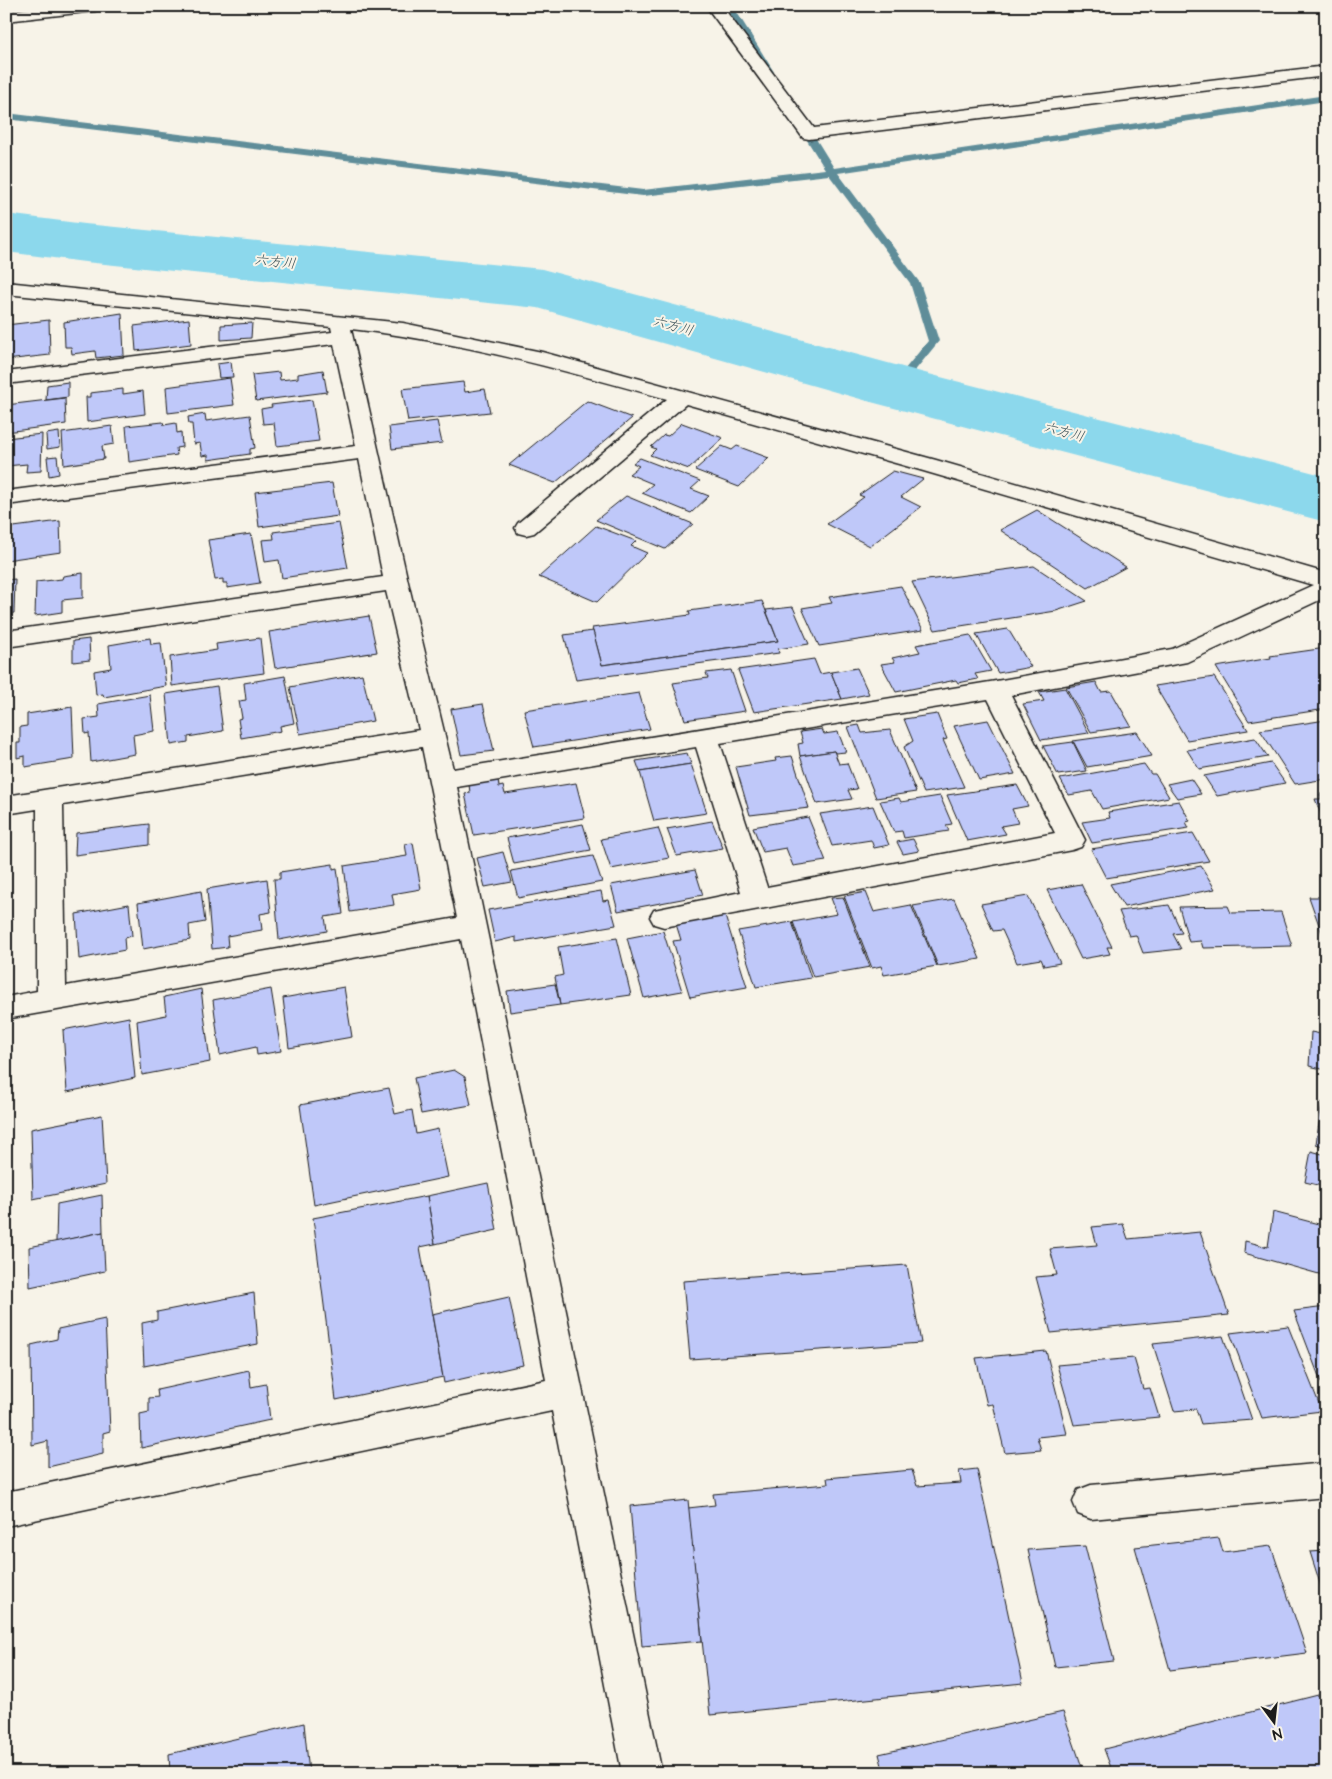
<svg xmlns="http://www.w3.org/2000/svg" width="1332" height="1779" viewBox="0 0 1332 1779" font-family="'Architects Daughter','Klee One',sans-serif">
<rect width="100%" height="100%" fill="#f7f3e8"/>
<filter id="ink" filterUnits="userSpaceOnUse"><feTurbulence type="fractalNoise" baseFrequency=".02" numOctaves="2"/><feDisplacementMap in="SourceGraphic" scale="10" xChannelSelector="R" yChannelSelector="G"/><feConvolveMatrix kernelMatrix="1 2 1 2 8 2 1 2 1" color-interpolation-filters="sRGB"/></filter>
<g filter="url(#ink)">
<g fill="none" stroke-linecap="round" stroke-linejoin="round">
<g fill="#5f8d99" fill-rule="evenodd">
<path d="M725,6H733L774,72L773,74H767Z"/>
<path d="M1326,95V101L838,173L920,283L939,341L900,389L896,390L890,387L928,341L910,283L829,175L643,196L6,119V113L643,190L825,169L795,121L800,118L805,121L834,168Z"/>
</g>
<path fill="#8cd8ec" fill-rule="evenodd" d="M6,214L85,224L542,269L921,372L1326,476V522L871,402L538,308L85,262L6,252Z"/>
</g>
<g fill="#bfc8f9" stroke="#1c1c1c">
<path d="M122,313L124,355L96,358L95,351L72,354L71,347H65L64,322Z"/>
<path d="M189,319L191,344L136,351L134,326Z"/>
<path d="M49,320L50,355L6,360V325Z"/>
<path d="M252,323L251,338L221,340V325Z"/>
<path d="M231,362L233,377L219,378L217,364Z"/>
<path d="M323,370L327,392L256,401L252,375L279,372L280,380L298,378V374Z"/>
<path d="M230,378L234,405L168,413L166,387Z"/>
<path d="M68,382V397L46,400L47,385Z"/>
<path d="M463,382L465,392L485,389L490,412L408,421L402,389Z"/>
<path d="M123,389V394L143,391L145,414L87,422L86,397H90V393Z"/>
<path d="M65,398L66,424L6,432V405Z"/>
<path d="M312,400L319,441L277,446L274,423L263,424L261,409L272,407L271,405Z"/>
<path d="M587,401L632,418L555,483L509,465Z"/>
<path d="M205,414L206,421L250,415L255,448L250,449V454L208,460V455L202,456L200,443L194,444L192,424H189L188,417Z"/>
<path d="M437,421L442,443L392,449L389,427Z"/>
<path d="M163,422L164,425L176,423L177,433L181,432L182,447L176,448L177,455L129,462L126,426Z"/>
<path d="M682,423L723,438L689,469L650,455L656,449L651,447L664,435L668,436Z"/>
<path d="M112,426L114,444L102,446L104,459L64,465L62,433Z"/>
<path d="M59,432L60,447L47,449L46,434Z"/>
<path d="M42,434L41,471L26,472L27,464L6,466V438Z"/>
<path d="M722,446L732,450L737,446L769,458L739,487L695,470Z"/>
<path d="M57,456L59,474L49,476L47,457Z"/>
<path d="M640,458L700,481L691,489L709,496L691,513L642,493L653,484L629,474L639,466L633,463Z"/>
<path d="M893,471L923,479L901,497L921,507L870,546L827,524L864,497L859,495Z"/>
<path d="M332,483L338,516L259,527L255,492Z"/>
<path d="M626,496L693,524L665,549L596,520Z"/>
<path d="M1037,510L1126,567L1088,588L1000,530Z"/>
<path d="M60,521L61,552L6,560V528Z"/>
<path d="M339,523L348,568L282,578L279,560L265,562L262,540L274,539L273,532Z"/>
<path d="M596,526L636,541L631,546L647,553L597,602L539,577Z"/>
<path d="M251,534L260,583L227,588V583H223V579L215,580L208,540Z"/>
<path d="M1034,566L1087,601L1056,611L935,630L912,582Z"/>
<path d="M83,573V598L62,600V612L35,616L36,582L62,579L63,576Z"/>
<path d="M15,579L14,613L6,614V580Z"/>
<path d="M901,586L923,630L819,646L802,608L832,603L829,597Z"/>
<path d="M762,601L778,641L602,665L592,628L690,615L689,611Z"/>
<path d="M793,607L809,644L778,649L779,653L576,680L564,635L593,631L602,665L778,641L766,610Z"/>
<path d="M369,616L377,652L275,668L269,632Z"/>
<path d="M1008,629L1031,667L998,673L976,634Z"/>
<path d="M970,635L991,671L975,674L978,679L958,683L956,680L896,692L881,664L895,662L892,658L920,652L916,645Z"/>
<path d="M150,638L151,644L161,643L166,686L104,697L103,694L96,695L94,671L111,668L109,645Z"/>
<path d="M260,638L264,673L172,686L170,657L217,650L216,644Z"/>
<path d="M89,639L90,660L73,662V641Z"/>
<path d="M1326,648V709L1249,721L1216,667L1271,658L1270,656Z"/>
<path d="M814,659L820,674L831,672L842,699L754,712L738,670Z"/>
<path d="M857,668L869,694L842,699L831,672Z"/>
<path d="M731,670L745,711L685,720L673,683L708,678L706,673Z"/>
<path d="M362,674L373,721L300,734L290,687Z"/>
<path d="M285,676L294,723L280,726L281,731L241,738L238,719L242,718L239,701L246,700L244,683Z"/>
<path d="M1214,677L1248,730L1187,740L1155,686Z"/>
<path d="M1096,682L1101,692L1111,691L1131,726L1091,732L1066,687Z"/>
<path d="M217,686L223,731L188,737V742L171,745L166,694Z"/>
<path d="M1065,688L1089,733L1041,740L1023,704L1044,701L1039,692Z"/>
<path d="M639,693L650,729L534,747L524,710Z"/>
<path d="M150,695L154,731L133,735L135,754L91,762L89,733L85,734L84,719L99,717L98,704Z"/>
<path d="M483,704L494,751L461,755L451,709Z"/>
<path d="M72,707L74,759L25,767V756L17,758V743H20V727L27,726V714Z"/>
<path d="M937,714L947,739L943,740L964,787L924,793L904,747L913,741L904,719Z"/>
<path d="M988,720L1015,774L979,780L954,726Z"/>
<path d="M1326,720V779L1295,784L1260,730Z"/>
<path d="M859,725L862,733L890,730L916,792L876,798L848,727Z"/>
<path d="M822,729L824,734L838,732L846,752L835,753L834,751L800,756L798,744L803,743L800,732Z"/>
<path d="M1137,732L1152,756L1087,767L1073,741Z"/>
<path d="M1255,738L1268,757L1199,769L1187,750Z"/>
<path d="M1073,742L1087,771L1058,775L1043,746Z"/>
<path d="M834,751L839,764L847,763L857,789L848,790L852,799L817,804L800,756Z"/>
<path d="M687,753L691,764L640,772L636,761Z"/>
<path d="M792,756L809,808L750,815L736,767L776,761L775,758Z"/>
<path d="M1271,763L1285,783L1217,796L1204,776Z"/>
<path d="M691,764L707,813L654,821L640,772Z"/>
<path d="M1144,764L1151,774H1155L1169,797L1102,809L1092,791L1069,795L1060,779Z"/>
<path d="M498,779L499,787L503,786L505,794L576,783L585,818L474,835L465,794L470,793L469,784Z"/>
<path d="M1191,779L1201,794L1177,798L1167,784Z"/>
<path d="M1017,785L1028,806L1012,809L1018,823L1001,826L1006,834L967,841L947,795Z"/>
<path d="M1320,794H1326V827L1315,799H1321Z"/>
<path d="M940,796L952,824L946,825L949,831L904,838L902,831L894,832L880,801L899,798L901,802Z"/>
<path d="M1179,801L1190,821L1186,822L1189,828L1092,843L1082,822L1110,818L1108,812Z"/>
<path d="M873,806L889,845L874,848L871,840L832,846L820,814Z"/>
<path d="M808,817L826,861L793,866L786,848L763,852L753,827Z"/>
<path d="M712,821L723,848L677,856L667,829Z"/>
<path d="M149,824V845L75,855L76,833Z"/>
<path d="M583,824L591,850L514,864L507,838Z"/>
<path d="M658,828L669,858L611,869L601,839Z"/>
<path d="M1193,833L1209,861L1106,878L1091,849Z"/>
<path d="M913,839L919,851L903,854L897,842Z"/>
<path d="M413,843L421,889L392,894L394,905L350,912L344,866L407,856L405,844Z"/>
<path d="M503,852L512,882L485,887L477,858Z"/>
<path d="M593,856L602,882L518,898L511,871Z"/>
<path d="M333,864V869L337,868L343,914L325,917L327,931L279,940L274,879H280V872Z"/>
<path d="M1201,866L1215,889L1124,907L1110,884Z"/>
<path d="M695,870L703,895L618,911L611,885Z"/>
<path d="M267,879L271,912L260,914L262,930L227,936L228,947L212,949L207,889Z"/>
<path d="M1081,884L1112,947H1107L1110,954L1081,959L1047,890Z"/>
<path d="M201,891L205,922L189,925L190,940L143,949L138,903Z"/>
<path d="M601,891L603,901L609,900L616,925L516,942V937L495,942L488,910Z"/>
<path d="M866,892L874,912L911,905L937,966L884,975L881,966L872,968L844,896Z"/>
<path d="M1028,896L1060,963L1044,966L1041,959L1017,963L1002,930L993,931L981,904Z"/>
<path d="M843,897L870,967L813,977L793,922L837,914L831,898Z"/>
<path d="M1309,897H1326V938L1324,939Z"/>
<path d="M954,899L980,959L938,966L913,906Z"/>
<path d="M129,904L132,936L124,938L125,950L79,959L76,914Z"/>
<path d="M1169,905L1182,933L1173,934L1181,949L1143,953L1136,935L1129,936L1119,911Z"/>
<path d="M1228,906L1231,913L1281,912L1292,946L1203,948L1201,941L1189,942L1179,907Z"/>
<path d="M725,916L747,987L690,997L673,941L681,940L676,924Z"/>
<path d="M792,922L811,978L756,987L738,931Z"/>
<path d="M663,931L682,991L644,998L627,938Z"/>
<path d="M617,938L631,995L560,1005L555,977L563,975L558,947Z"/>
<path d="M555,984L560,1005L510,1012L507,991Z"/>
<path d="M344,987L352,1037L289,1048L283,998Z"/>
<path d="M201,989L210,1062L142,1075L137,1021L166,1015L164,997Z"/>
<path d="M271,989L281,1051L257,1055L256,1047L220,1055L213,1000Z"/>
<path d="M129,1017L135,1078L67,1092L63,1030Z"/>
<path d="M1311,1032L1326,1035V1070L1309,1066Z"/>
<path d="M454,1070L465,1077L471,1105L421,1114L414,1078Z"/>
<path d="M389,1088L395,1114L412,1110L416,1134L438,1129L448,1177L314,1205L300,1105Z"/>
<path d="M1322,1102L1326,1103V1147L1316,1144Z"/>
<path d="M102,1115L106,1184L33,1199L31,1129Z"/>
<path d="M1311,1151L1326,1155V1187L1305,1182Z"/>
<path d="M488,1183L497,1230L435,1244L427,1196Z"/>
<path d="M102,1195L103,1232L56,1242L57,1204Z"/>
<path d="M427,1196L435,1244L420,1247L443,1377L336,1400L313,1218Z"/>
<path d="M1273,1212L1326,1226V1276L1244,1253L1245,1241L1268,1247Z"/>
<path d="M1123,1224L1128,1239L1200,1232L1229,1315L1051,1333L1036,1277L1057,1275L1050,1249L1097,1245L1092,1227Z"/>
<path d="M103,1232L105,1271L30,1287L29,1247Z"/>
<path d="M907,1265L921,1343L690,1359L683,1281Z"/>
<path d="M254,1293L258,1344L144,1366L142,1323L157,1320V1312Z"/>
<path d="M509,1297L523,1365L444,1383L432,1314Z"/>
<path d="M1326,1307V1395L1294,1311Z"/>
<path d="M105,1319L110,1431L103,1433V1454L48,1467V1441L32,1445L31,1345L57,1339L58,1329Z"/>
<path d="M1288,1326L1322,1411L1262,1418L1230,1333Z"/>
<path d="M1223,1336L1252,1420L1201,1424L1196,1409L1174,1411L1153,1344Z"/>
<path d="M1046,1351L1067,1434L1037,1437L1041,1450L1005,1453L993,1404L987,1405L976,1358Z"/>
<path d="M1134,1358L1143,1389L1150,1388L1159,1417L1074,1425L1057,1365Z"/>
<path d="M249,1370L251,1387L266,1384L270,1420L141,1448L140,1414L149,1412V1398L158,1397L157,1390Z"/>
<path d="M977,1469L1023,1683L710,1715L688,1508L715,1505L713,1494L828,1484L827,1478L912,1470L917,1486L961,1483L959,1471Z"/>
<path d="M688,1500L702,1641L642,1646L630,1506Z"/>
<path d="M1219,1538L1223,1552L1271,1546L1307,1653L1170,1670L1135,1547Z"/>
<path d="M1085,1546L1114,1661L1055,1667L1028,1550Z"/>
<path d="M1326,1551V1602L1310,1552Z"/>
<path d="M1326,1693V1773H1113L1104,1749Z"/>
<path d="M1063,1712L1084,1773H884L879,1754Z"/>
<path d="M304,1723L309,1773H170L169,1754Z"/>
</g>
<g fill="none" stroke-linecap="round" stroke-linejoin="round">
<g stroke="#1c1c1c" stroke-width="3">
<g id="street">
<path d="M51,6H103L100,9L95,11L6,21V11Z"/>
<path d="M706,6H722L814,128L1326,66V76L809,139L803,138Z"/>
<path d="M6,282L403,323L542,352L936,460L1326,573V597L1187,662L1011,695L1085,840L1081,847L1072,850L664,927L654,924L650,917L654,910L741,892L696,747L457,787L662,1773H622L552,1411L6,1526V1492L546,1380L461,939L6,1019V997L37,991V809L6,814V796L419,730L386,591L6,647V631L383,577L359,459L6,505V491L356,446L334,344L6,384V372L332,332L331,327L6,294ZM351,329C459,341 563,370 667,399L518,523L515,528L518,533L526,535L534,533L686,404L920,470L1313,585L1172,649L996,681L453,769L408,582ZM988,699L1055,833L767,887L720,743ZM422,747L457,918L66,986L63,805Z"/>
<path d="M1326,1463V1497L1091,1519L1078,1514L1073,1502L1078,1490L1091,1485Z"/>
</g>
</g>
<use href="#street" fill="#f7f3e8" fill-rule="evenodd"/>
</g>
</g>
<g text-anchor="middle" stroke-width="4" stroke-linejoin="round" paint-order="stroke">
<g font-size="14" font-style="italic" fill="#3e545a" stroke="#f7f3e8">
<text transform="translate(275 261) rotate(6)" y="5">六方川</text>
<text transform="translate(673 325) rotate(15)" y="5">六方川</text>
<text transform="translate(1064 431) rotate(15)" y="5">六方川</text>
</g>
</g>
<rect width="1332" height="1779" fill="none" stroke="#f7f3e8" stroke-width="25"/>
<rect x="12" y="12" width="1307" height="1754" fill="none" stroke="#1c1c1c" stroke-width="2" filter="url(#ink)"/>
<g transform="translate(1274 1722) rotate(165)" stroke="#f7f3e8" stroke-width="4" paint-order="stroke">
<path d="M0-4L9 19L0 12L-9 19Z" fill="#1c1c1c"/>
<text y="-8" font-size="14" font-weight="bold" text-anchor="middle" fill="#1c1c1c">N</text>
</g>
</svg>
